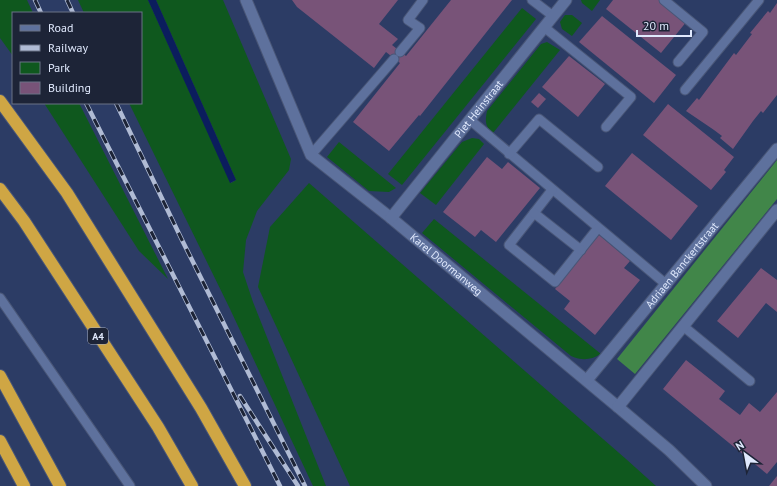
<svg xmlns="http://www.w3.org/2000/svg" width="777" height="486" viewBox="0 0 777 486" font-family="'PT Sans',sans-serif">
<rect width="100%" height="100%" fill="#2c3c65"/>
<g fill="#0f581e">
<path d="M0,0H27L33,13H13V56L0,38Z"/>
<path d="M78,0H148L231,183L236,180L156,0H223L291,159L289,170L257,211L246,240L243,272L253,302L326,486H313L230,309L129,103H141V13H84Z"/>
<path d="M581,0H600L592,11L582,3Z"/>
<path d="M522,8L536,19L402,185L388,174Z"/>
<path d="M565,15H572L582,23L572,36L562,29L560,22Z"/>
<path d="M547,42L560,50L493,133C485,127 485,121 487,111L541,44Z"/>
<path d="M44,103H79L168,279L139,251Z"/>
<path d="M472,138L479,139L484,144L436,205L420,193L462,142Z"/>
<path d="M339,142L396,188L389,192L369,191L327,157Z"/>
<path d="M309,183L626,459L656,486H350L258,287L270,227Z"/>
<path d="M434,219L601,354C590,360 583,361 571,356L422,233Z"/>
</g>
<path fill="#418649" d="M777,160V199L635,374L617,359Z"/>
<path fill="#0b1d5d" d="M148,0H156L236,180L230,183Z"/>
<g fill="#785378">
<path d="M292,0H398L379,24L398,39L392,45L406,56L451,0H512L420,116L419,115L389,151L353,122L400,63L386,52L374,68L297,7Z"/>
<path d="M613,0H661L687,21L661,53L606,9Z"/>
<path d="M777,3V95L763,113L761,111L753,121L733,149L720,138L722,136L714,130L686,111L697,98L699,100L734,53L736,55L752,34L750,33L768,11L770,13Z"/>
<path d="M602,16L676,75L654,103L579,42Z"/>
<path d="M569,56L605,84L578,117L542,87Z"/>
<path d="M539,93L546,99L538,108L531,102Z"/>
<path d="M668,104L734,157L724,170L726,172L711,190L643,135Z"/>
<path d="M632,153L698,206L671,240L605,186Z"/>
<path d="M487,157L502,169L508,162L540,188L496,242L481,230L475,237L443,212Z"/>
<path d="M599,235L630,261L624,268L640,280L595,335L564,309L570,301L555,289Z"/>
<path d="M761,268L777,280V312L766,303L738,338L717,321Z"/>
<path d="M686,360L725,391L719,399L740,415L749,403L760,412L777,392V462L767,474L663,389Z"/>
<path d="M777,476V486H769Z"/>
</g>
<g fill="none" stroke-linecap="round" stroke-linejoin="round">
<g stroke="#495677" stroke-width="11">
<g id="service">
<path d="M532,0L553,16"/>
<path d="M664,0L703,32L678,62"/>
<path d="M544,27L631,97L606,127"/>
<path d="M400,52L420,28L408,20L423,0"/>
<path d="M685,90L759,0"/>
<path d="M470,120L667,285"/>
<path d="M509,154L539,119L598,167"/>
<path d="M311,155L394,59"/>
<path d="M552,190L509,245L555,282L598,228"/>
<path d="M534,213L581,250"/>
<path d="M0,298L130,486"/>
<path d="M683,326L750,381"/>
</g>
</g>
<g stroke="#495677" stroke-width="13">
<g id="minor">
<path id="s1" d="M246,0L311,155L391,218L618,407L669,450L706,486"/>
<path id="s2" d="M391,218L566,0"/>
<path id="s3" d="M587,380L777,149"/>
<path d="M618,407L777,210"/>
</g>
</g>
<g stroke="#495677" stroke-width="14">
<g id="motorway">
<path d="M0,101L67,193L201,408L245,486"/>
<path d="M0,189L24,221L158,427L192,486"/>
<path d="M0,376L60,486"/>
<path d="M0,441L24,486"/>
</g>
</g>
<use href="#service" stroke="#5e719d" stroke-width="9"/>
<use href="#minor" stroke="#5e719d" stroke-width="11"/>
<use href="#motorway" stroke="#cfa644" stroke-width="12"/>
<g stroke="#b0bbd4" stroke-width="4.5">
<g id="rail">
<path d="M35,0L41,13"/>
<path d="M67,0L73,13"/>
<path d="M86,103L280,486"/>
<path d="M116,103L182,240L305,486"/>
<path d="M240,396L298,486"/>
</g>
</g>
<use href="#rail" stroke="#1d2437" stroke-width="3" stroke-dasharray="9" stroke-linecap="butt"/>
</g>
<g text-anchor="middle" stroke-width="4" stroke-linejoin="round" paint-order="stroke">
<rect fill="#1d2437" stroke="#a6aec2" stroke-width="1" x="88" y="328" width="20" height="16" rx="3"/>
<g font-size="10" font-weight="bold" fill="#e0e9fd">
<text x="98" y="340">A4</text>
</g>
<g font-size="11" fill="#e0e9fd" stroke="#1d2437">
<text dy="4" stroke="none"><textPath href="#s2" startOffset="140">Piet Heinstraat</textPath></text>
<text dy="4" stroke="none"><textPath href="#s1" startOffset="342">Karel Doormanweg</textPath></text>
<text dy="4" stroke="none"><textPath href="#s3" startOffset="149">Adriaen Banckertstraat</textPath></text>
</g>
</g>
<rect x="12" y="12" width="130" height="92" fill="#1d2437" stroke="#6b7386"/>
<rect x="20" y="25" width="20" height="6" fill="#5e719d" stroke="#6b7386"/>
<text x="48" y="32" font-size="12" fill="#e0e9fd">Road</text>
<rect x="20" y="45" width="20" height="6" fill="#b0bbd4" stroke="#6b7386"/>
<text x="48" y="52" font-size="12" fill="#e0e9fd">Railway</text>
<rect x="20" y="62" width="20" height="12" fill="#0f581e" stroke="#6b7386"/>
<text x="48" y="72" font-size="12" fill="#e0e9fd">Park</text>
<rect x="20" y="82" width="20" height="12" fill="#785378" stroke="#6b7386"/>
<text x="48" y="92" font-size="12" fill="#e0e9fd">Building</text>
<g transform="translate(745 454) rotate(328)" stroke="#1d2437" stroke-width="3" paint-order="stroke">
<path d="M0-3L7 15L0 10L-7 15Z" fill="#e0e9fd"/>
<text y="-6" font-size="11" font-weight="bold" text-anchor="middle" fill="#e0e9fd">N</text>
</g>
<path d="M637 30v6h54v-6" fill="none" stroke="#e0e9fd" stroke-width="2"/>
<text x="643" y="30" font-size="12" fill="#e0e9fd" stroke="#1d2437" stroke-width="3" paint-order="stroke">20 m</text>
</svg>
